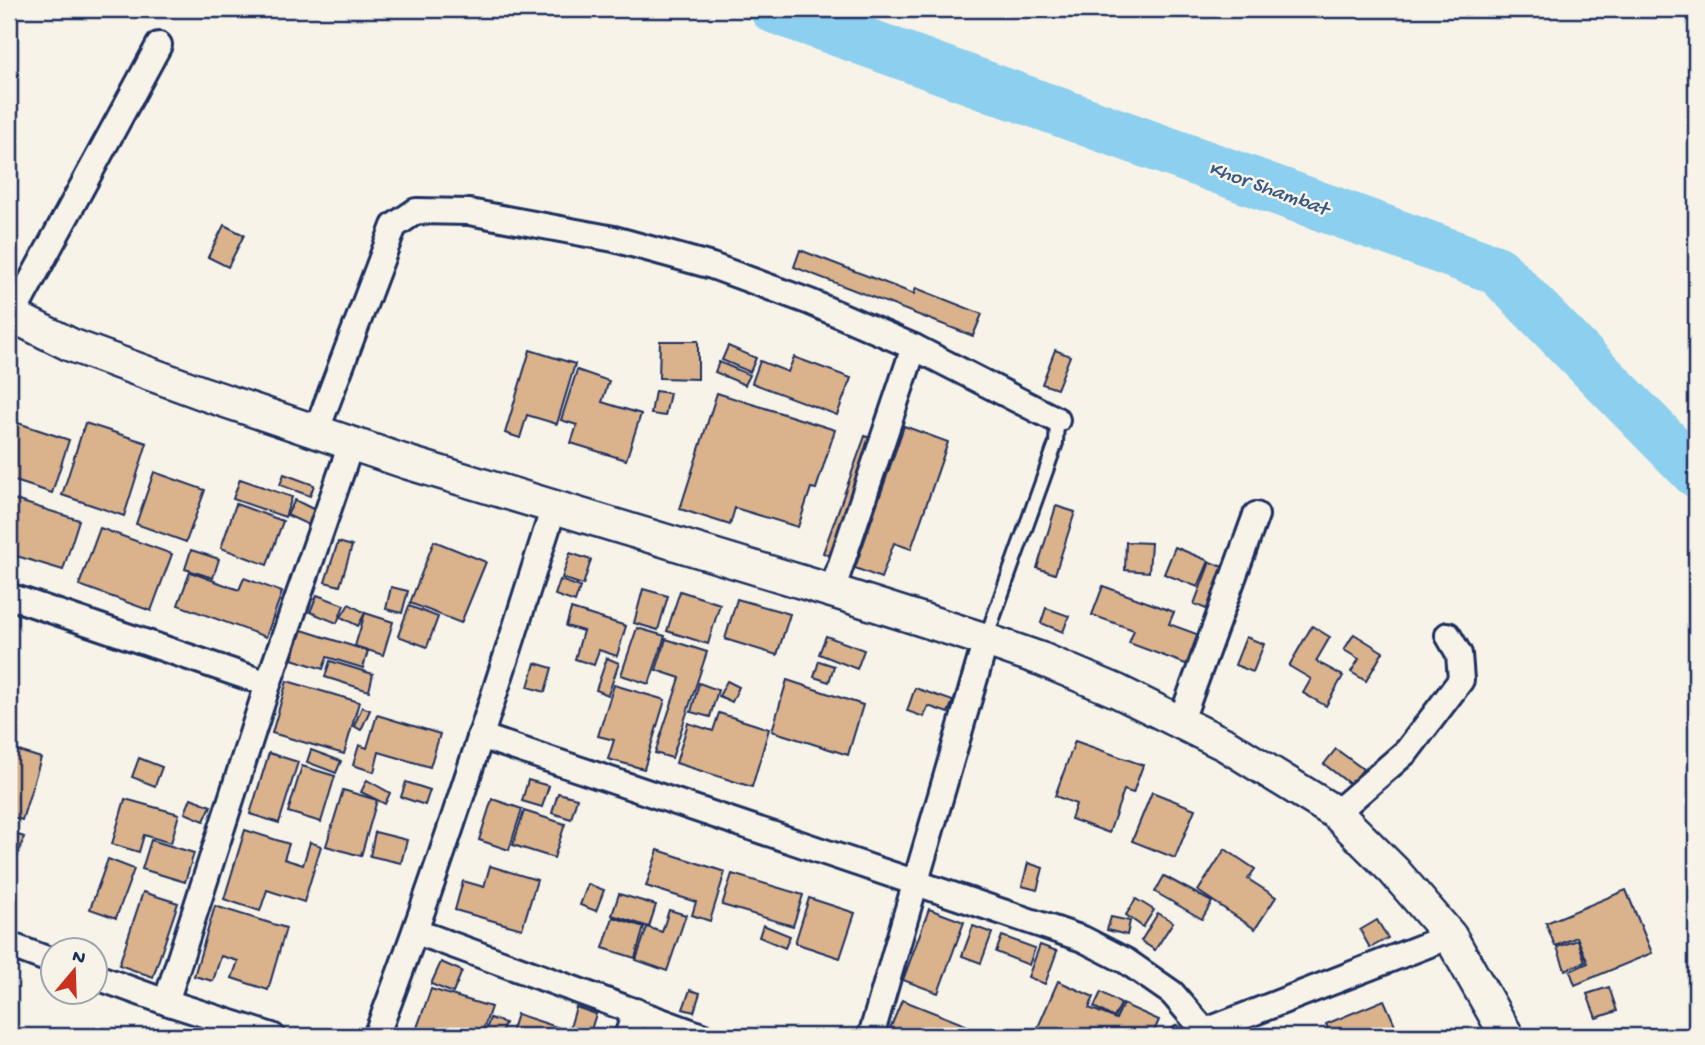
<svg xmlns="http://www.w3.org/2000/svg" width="1705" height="1045" viewBox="0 0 1705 1045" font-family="'Gochi Hand',sans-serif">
<rect width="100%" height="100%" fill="#f7f3e8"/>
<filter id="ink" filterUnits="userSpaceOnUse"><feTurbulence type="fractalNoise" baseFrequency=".0143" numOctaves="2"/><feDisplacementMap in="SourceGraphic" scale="14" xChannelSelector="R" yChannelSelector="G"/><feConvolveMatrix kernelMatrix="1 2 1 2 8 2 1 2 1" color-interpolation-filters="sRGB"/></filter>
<g filter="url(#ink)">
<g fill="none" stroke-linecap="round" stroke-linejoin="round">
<path stroke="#8dcfee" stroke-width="49" d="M774,9L1497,270L1696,473"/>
</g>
<g fill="#dab28b" stroke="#1b2f5e" stroke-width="2">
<path d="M224,225L244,235L228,267L208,257Z"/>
<path d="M800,250L914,294L916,288L982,314L973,336L794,267Z"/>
<path d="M660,341H698V379L659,378Z"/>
<path d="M728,346L756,358L750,372L722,360Z"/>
<path d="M530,350L575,364L557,424L527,415L520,438L505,433Z"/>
<path d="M1055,350L1070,356L1057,389L1042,384Z"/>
<path d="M794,357L851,378L837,415L752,383L760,361L788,372Z"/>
<path d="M719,362L750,375L745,385L715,372Z"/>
<path d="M577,370L609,381L602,402L641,414L626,460L571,443L577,425L561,420Z"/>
<path d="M655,391L670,393L665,416L651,414Z"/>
<path d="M717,393L835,430L816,489L811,488L798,527L735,508L730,525L680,509Z"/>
<path d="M9,420L69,440L52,493L9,479L15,462L9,460Z"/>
<path d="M85,423L147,443L124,516L62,495Z"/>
<path d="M904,426L948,442L911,549L894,543L881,578L855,568Z"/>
<path d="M865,436L886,444L843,561L823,553Z"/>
<path d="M154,472L205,490L186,542L136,524Z"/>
<path d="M284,474L314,485L310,496L280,485Z"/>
<path d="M240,479L292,497L285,517L233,499Z"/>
<path d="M9,498L79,520L63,570L10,554L9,559Z"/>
<path d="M295,500L319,512L313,527L287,515Z"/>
<path d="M236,504L283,521L267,565L221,548Z"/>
<path d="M1056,506L1075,512L1055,574L1037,568Z"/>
<path d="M100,528L172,554L151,611L79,585Z"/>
<path d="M434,541L486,562L461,623L410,603Z"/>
<path d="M338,542L352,546L340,586L325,582Z"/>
<path d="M1126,542L1151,543L1149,572L1125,570Z"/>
<path d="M1175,547L1209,561L1198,587L1164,574Z"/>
<path d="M191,550L219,559L213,578L185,569Z"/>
<path d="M570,553L591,560L583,585L562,578Z"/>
<path d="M1210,562L1228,569L1211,611L1194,604Z"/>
<path d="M190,572L239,590L244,578L282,592L266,637L178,605Z"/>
<path d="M560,580L580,587L575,602L555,595Z"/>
<path d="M1103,586L1174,612L1169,624L1202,636L1191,666L1129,643L1134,630L1092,615Z"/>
<path d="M391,587L408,591L402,613L386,609Z"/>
<path d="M643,589L668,596L658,630L634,623Z"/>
<path d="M680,591L720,604L708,644L667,631Z"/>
<path d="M317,595L344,605L337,623L310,612Z"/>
<path d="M737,599L790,614L777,655L725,639Z"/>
<path d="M349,604L365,613L358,626L341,617Z"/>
<path d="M409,606L438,617L427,647L398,636Z"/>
<path d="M1046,608L1069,616L1063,632L1041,623Z"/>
<path d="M571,609L626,626L617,656L599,650L594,665L575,659L583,631L566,626Z"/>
<path d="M365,613L393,622L383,655L355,646Z"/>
<path d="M1312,626L1330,637L1316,661L1343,676L1326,706L1303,693L1311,679L1289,666Z"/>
<path d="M637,628L665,636L649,684L621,675Z"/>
<path d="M302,630L368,651L363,668L327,657L323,669L292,659Z"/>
<path d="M1354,634L1383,652L1366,681L1351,672L1359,659L1344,650Z"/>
<path d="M826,636L864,650L857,669L819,654Z"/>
<path d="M1246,637L1264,644L1253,672L1235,665Z"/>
<path d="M666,639L707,652L672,758L655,753L680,678L656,670Z"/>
<path d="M607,658L619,663L608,695L596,690Z"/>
<path d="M330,661L373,674L369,691L325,677Z"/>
<path d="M819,661L834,666L829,682L814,677Z"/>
<path d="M535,663L552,668L545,692L528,687Z"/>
<path d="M787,680L863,705L848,755L772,731Z"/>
<path d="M287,681L359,702L344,754L272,733Z"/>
<path d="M727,681L739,687L732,702L719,696Z"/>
<path d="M699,683L718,690L710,717L691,712Z"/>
<path d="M614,685L665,700L644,769L608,759L614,740L598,736Z"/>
<path d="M915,688L953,701L948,713L928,706L924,717L907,711Z"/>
<path d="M362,707L370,710L361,730L354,726Z"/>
<path d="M719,713L769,729L752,787L676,763L688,723L713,731Z"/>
<path d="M377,715L440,734L430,767L379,752L374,772L353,765L359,745L367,748Z"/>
<path d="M1075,741L1143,765L1133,793L1124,790L1109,833L1071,819L1076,804L1055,796Z"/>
<path d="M9,748L41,758L22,820L9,816Z"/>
<path d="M1336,749L1363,769L1351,785L1324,764Z"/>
<path d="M311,750L341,761L336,773L307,762Z"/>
<path d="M269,753L298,762L279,823L250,814Z"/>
<path d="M139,758L162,767L155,786L132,777Z"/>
<path d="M302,766L335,776L321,822L288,812Z"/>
<path d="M367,780L390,793L385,804L361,792Z"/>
<path d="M528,780L549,786L542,807L522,801Z"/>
<path d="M406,782L430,790L425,805L401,797Z"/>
<path d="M343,790L377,800L361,856L326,846Z"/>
<path d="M1152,792L1195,809L1175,858L1132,841Z"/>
<path d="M558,793L577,798L571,819L552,813Z"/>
<path d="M191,798L211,806L204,821L185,813Z"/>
<path d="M125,799L179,814L171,843L144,835L139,852L112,844Z"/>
<path d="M492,799L522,809L509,850L479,840Z"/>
<path d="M524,811L565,824L554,858L513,845Z"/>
<path d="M245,830L289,844L284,859L303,865L310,842L321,846L304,902L267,890L260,911L224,899Z"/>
<path d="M9,832L24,837L13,869L9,867Z"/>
<path d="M375,832L407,840L401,863L370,856Z"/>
<path d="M151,840L194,853L185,882L142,869Z"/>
<path d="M1225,849L1255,869L1248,879L1276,897L1255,929L1198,891Z"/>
<path d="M658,850L725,872L710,921L692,915L696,902L646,886Z"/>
<path d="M108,859L134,869L116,918L90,909Z"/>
<path d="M1028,863L1043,868L1037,890L1022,886Z"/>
<path d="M490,866L537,880L522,929L455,910L463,881L484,887Z"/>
<path d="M732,874L803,895L793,926L722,905Z"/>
<path d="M1164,876L1212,902L1202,919L1155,892Z"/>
<path d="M588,884L604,890L596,911L580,905Z"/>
<path d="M1626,890L1652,953L1575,985L1570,971L1588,963L1577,937L1555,946L1546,923Z"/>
<path d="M143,892L178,903L153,977L119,965Z"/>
<path d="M619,894L656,905L649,927L612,915Z"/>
<path d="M809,898L855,913L840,958L795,943Z"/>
<path d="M1136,899L1154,910L1143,927L1126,915Z"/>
<path d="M215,906L286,928L268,990L232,978L238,961L221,956L213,981L194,976Z"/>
<path d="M929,909L964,922L938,993L903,980Z"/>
<path d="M669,910L686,915L667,971L636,960L647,927L662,932Z"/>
<path d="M1158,913L1173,922L1155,950L1141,941Z"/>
<path d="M613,917L644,927L635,958L603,948Z"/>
<path d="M1111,917L1130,921L1127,935L1107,930Z"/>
<path d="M1377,920L1388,938L1370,948L1360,930Z"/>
<path d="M763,925L790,936L785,948L759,937Z"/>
<path d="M973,926L992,933L981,963L962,956Z"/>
<path d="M1002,936L1035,948L1029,965L996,952Z"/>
<path d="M1578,940L1585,962L1565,970L1557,947Z"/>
<path d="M1040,945L1057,951L1045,984L1028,977Z"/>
<path d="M441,962L462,971L453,993L431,984Z"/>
<path d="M1058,981L1094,997L1089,1008L1116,1019L1123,1004L1159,1020L1152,1036H1109L1095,1030L1093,1036L1035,1034Z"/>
<path d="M1609,987L1617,1011L1596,1018L1587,994Z"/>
<path d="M431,989L491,1007L481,1036H414Z"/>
<path d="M690,990L700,993L694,1012L683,1009Z"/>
<path d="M1101,992L1121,1004L1114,1018L1094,1007Z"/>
<path d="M902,1000L968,1026L964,1036H887Z"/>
<path d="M1384,1000L1400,1036H1331L1326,1024Z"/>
<path d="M576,1007L596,1014L589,1036H510L517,1014L569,1031Z"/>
<path d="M490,1018L505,1023L500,1036H484Z"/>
<path d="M1177,1025L1185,1036H1161Z"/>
</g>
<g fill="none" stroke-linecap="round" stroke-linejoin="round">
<g stroke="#1b2f5e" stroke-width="18">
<path id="service" d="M986,638L1056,443L1057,420"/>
</g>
<g stroke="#1b2f5e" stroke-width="30">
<g id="minor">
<path d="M12,316L159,45"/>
<path d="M316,432L394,226L416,211L469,212L614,239L712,266L810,302L914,347L1057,420"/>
<path d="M832,591L914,347"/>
<path d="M9,596L268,684"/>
<path d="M1180,723L1256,515"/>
<path d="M480,736L1083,939L1126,961L1172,993L1209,1036"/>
<path d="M1336,813L1407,751L1461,680L1459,654L1448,635"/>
<path d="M417,932L702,1036"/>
<path d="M9,945L52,961"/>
<path d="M94,976L166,1002L272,1036"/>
<path d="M166,1002L268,684L351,444"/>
<path d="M1206,1031L1450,936"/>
<path d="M376,1036C443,863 497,684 554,507"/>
<path d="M627,1036L636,1011"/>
<path d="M871,1036L986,640"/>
</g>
</g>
<g stroke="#1b2f5e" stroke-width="37">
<path id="tertiary" d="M9,314L71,345L205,394L409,463L848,596L986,640L1041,659L1117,691L1226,745L1336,813L1394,871L1450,936L1507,1036"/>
</g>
<use href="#service" stroke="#f7f3e8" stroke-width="12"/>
<use href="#minor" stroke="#f7f3e8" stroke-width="24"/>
<use href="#tertiary" stroke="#f7f3e8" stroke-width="32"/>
</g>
</g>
<g text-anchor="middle" stroke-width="5" stroke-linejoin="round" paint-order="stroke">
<g font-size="21" font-style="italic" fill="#385782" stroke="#f7f3e8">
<text transform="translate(1269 187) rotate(20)" y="7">Khor Shambat</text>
</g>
</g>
<rect width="1705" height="1045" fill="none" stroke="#f7f3e8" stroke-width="35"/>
<rect x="18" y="18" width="1670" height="1010" fill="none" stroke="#1b2f5e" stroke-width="2.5" filter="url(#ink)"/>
<g transform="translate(74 971) rotate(19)"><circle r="33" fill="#f7f3e8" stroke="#9fa5b1" stroke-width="2"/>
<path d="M0-5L12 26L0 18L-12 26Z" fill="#c8321e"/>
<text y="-10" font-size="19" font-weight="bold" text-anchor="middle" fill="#1b2f5e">N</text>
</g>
</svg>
